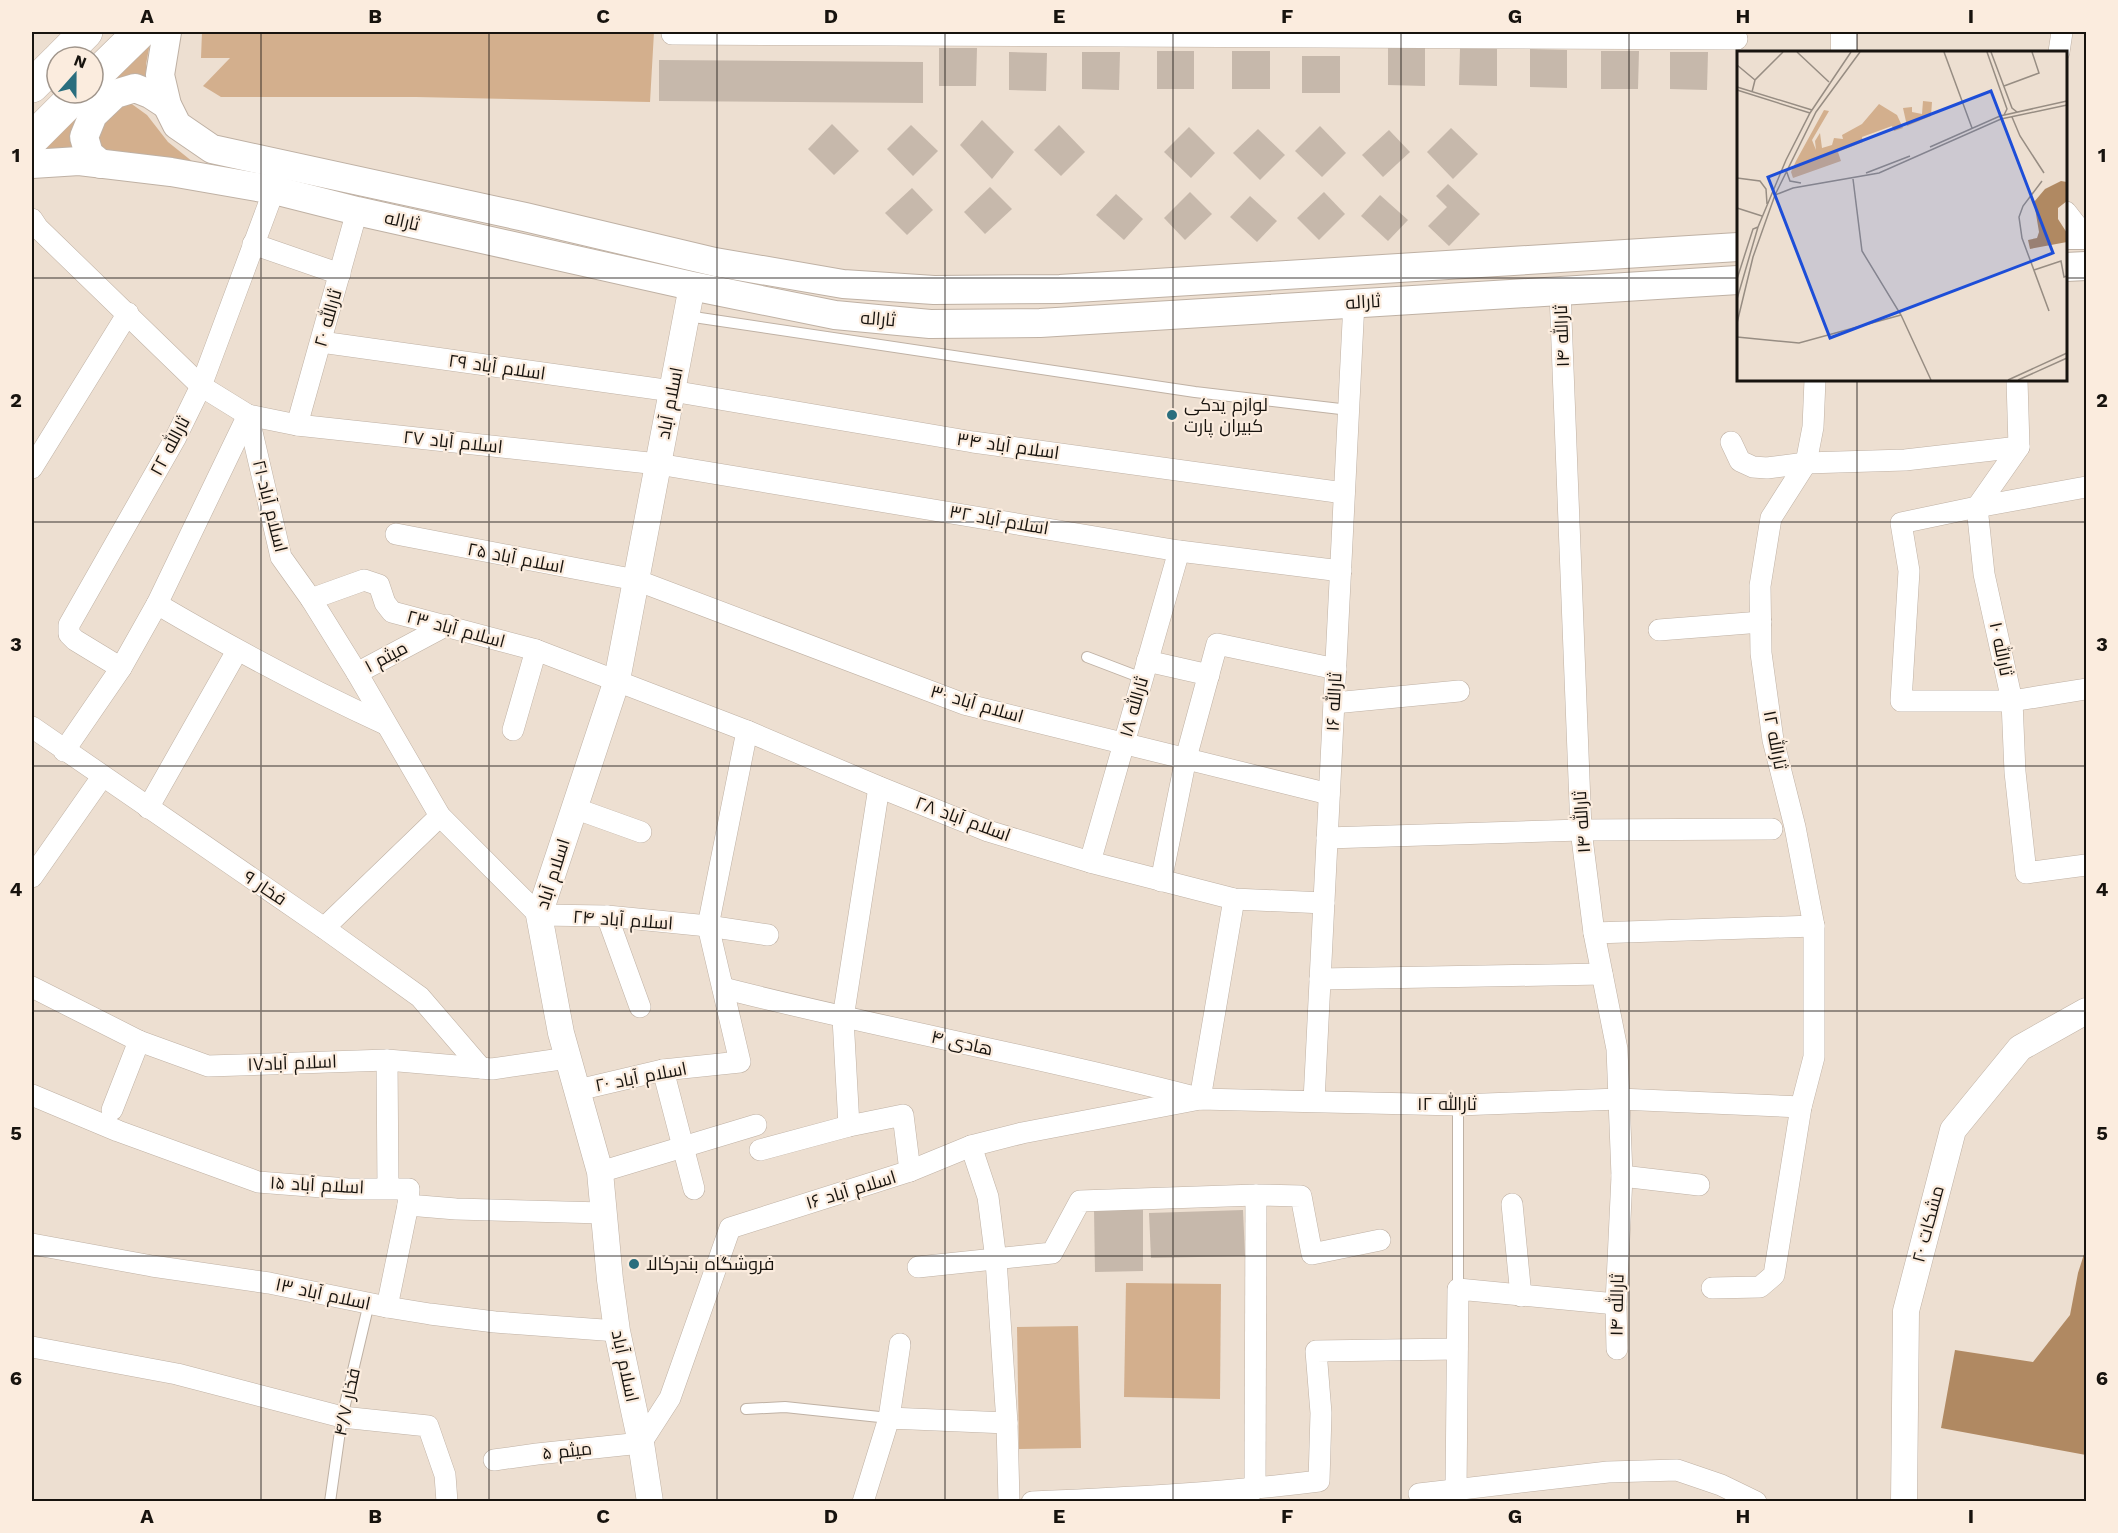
<svg xmlns="http://www.w3.org/2000/svg" width="2118" height="1533" viewBox="0 0 2118 1533" font-family="'Work Sans',Cairo,sans-serif">
<rect width="100%" height="100%" fill="#eddfd1"/>
<g fill="#d3af8d">
<path d="M202,32H654L650,102L416,97H221L203,86L230,58H201Z"/>
<path d="M152,33L146,64L152,86L133,79L73,153H32Z"/>
<path d="M129,102L147,115L168,142L198,166L119,157L100,146C97,118 104,113 129,102Z"/>
<path d="M1126,1283L1221,1284L1220,1399L1124,1397Z"/>
<path d="M1078,1326L1081,1448L1019,1449L1017,1327Z"/>
</g>
<path fill="#b08962" d="M2086,1248V1455L1941,1428L1955,1350L2033,1362L2070,1315L2078,1273Z"/>
<g fill="#c6b8ab">
<path d="M939,48H977L976,86H939Z"/>
<path d="M1388,48H1425V86L1388,85Z"/>
<path d="M1460,48H1497V86L1459,85Z"/>
<path d="M1530,49L1567,50V88L1530,87Z"/>
<rect x="1157" y="51" width="37" height="38"/>
<rect x="1232" y="51" width="38" height="38"/>
<path d="M1601,51H1639L1638,89H1601Z"/>
<path d="M1009,52L1047,53L1046,91L1009,90Z"/>
<path d="M1082,52H1120L1119,90L1082,89Z"/>
<path d="M1670,52H1708L1707,90L1670,89Z"/>
<rect x="1302" y="56" width="38" height="37"/>
<path d="M659,60L923,62V103L659,101Z"/>
<path d="M982,120L1014,152L992,179L960,145Z"/>
<path d="M832,124L859,151L834,175L808,149Z"/>
<path d="M911,125L938,151L913,176L887,149Z"/>
<path d="M1059,125L1085,152L1061,176L1034,150Z"/>
<path d="M1320,126L1346,153L1322,177L1295,151Z"/>
<path d="M1189,127L1215,153L1191,178L1164,152Z"/>
<path d="M1451,128L1478,154L1453,179L1427,152Z"/>
<path d="M1258,129L1285,155L1260,180L1233,153Z"/>
<path d="M1389,130L1410,152L1383,177L1362,155Z"/>
<path d="M1448,184L1480,214L1449,246L1428,226L1447,207L1436,196Z"/>
<path d="M990,187L1012,209L985,234L964,212Z"/>
<path d="M912,188L933,210L907,235L885,213Z"/>
<path d="M1190,192L1212,214L1185,240L1164,218Z"/>
<path d="M1324,192L1345,214L1319,240L1297,218Z"/>
<path d="M1116,194L1143,219L1124,240L1096,215Z"/>
<path d="M1380,195L1408,220L1388,241L1361,216Z"/>
<path d="M1250,196L1277,221L1257,242L1230,217Z"/>
<path d="M1143,1208V1271L1095,1272L1094,1209Z"/>
<path d="M1243,1210L1245,1256L1151,1258L1149,1213Z"/>
</g>
<g fill="none" stroke-linecap="round" stroke-linejoin="round">
<g stroke="#bfb1a4" stroke-width="12">
<g id="service">
<path d="M687,316L1195,392L1349,410"/>
<path d="M1087,657L1142,678"/>
<path d="M1458,1289V1105"/>
<path d="M746,1409L785,1407L889,1418"/>
<path d="M330,1502L342,1417L369,1303"/>
</g>
</g>
<g stroke="#bfb1a4" stroke-width="22">
<g id="minor">
<path d="M672,34L1737,39"/>
<path d="M2059,52L2062,32"/>
<path d="M2066,212L2084,235"/>
<path d="M32,219L38,228L201,386L248,415L281,557L311,599L357,673L440,816L539,915L607,916L708,926L768,935"/>
<path d="M253,244L340,274"/>
<path d="M1560,292L1581,830L1594,933L1617,1049L1619,1099L1622,1176L1616,1304L1617,1349"/>
<path d="M321,342L672,391L973,442L1344,493"/>
<path d="M2017,380L2019,447L1977,507L1984,574L2012,701L2015,772L2026,873L2086,865"/>
<path d="M297,425L357,211"/>
<path d="M1731,442L1740,461L1753,467L1767,468L1806,463L1905,460L2019,447"/>
<path d="M32,468L128,313"/>
<path d="M2086,487L1977,507L1901,523L1909,571L1901,701H2012L2086,689"/>
<path d="M396,534L636,580L964,704L1329,794"/>
<path d="M311,599L364,580L379,585L385,603L392,612L536,650L747,731L879,787L988,831L1090,862L1234,899L1324,903"/>
<path d="M157,604L248,415L297,425L658,464L1179,551L1341,571"/>
<path d="M1659,630L1761,622"/>
<path d="M1147,661L1209,675"/>
<path d="M121,668L75,640L69,634V625L176,437L201,386L274,190"/>
<path d="M357,673L447,625"/>
<path d="M1334,703L1459,691"/>
<path d="M32,727L324,928L420,997L481,1068"/>
<path d="M513,730L536,650"/>
<path d="M64,751L121,668L157,604C232,648 306,688 385,724"/>
<path d="M148,808L237,651"/>
<path d="M574,808L641,832"/>
<path d="M1327,838L1581,830L1772,829"/>
<path d="M1090,862L1179,551"/>
<path d="M32,877L102,777"/>
<path d="M1161,881L1186,758L1217,644L1336,669"/>
<path d="M607,916L640,1007"/>
<path d="M324,928L440,816"/>
<path d="M1594,933L1814,926"/>
<path d="M1320,979L1602,974"/>
<path d="M32,987L139,1041L208,1066L387,1060L492,1069L568,1058"/>
<path d="M723,988C879,1028 1038,1056 1194,1097"/>
<path d="M387,1060L388,1188"/>
<path d="M663,1070L694,1189"/>
<path d="M578,1090L663,1070L740,1062L708,926L747,731"/>
<path d="M32,1095L118,1131L258,1182L348,1189H409L408,1205L456,1209L603,1213"/>
<path d="M1200,1099L1234,899"/>
<path d="M1314,1101L1354,302"/>
<path d="M112,1110L139,1041"/>
<path d="M849,1126L843,1018L879,787"/>
<path d="M971,1146L988,1197L996,1260L1007,1423L1009,1502"/>
<path d="M760,1150L849,1126L903,1115L910,1171"/>
<path d="M600,1172L756,1125"/>
<path d="M1622,1176L1699,1185"/>
<path d="M1512,1204L1521,1296"/>
<path d="M32,1244L152,1266L269,1283L387,1307L430,1314L495,1322L617,1331"/>
<path d="M918,1267L1052,1253L1080,1201L1256,1195L1301,1196L1312,1254L1380,1240"/>
<path d="M1712,1288L1760,1287L1774,1275L1801,1107L1814,1057V926L1795,827L1773,740L1761,653L1760,586L1771,518L1806,463L1813,427L1815,380"/>
<path d="M387,1307L408,1205"/>
<path d="M32,1347L177,1374L342,1417L428,1426L445,1475L447,1502"/>
<path d="M889,1418L900,1344"/>
<path d="M494,1460L537,1454L641,1443L670,1398L730,1228L910,1171L971,1146L1022,1133L1200,1099L1458,1105L1619,1099L1801,1107"/>
<path d="M1255,1489L1256,1195"/>
<path d="M1456,1490L1458,1289L1616,1304"/>
<path d="M1419,1494L1608,1472L1677,1470L1721,1485L1756,1502"/>
<path d="M863,1502L889,1418L1007,1423"/>
<path d="M1032,1502C1128,1498 1224,1493 1319,1481L1321,1413L1316,1351L1457,1349"/>
</g>
</g>
<g stroke="#bfb1a4" stroke-width="27">
<g id="tertiary">
<path d="M1844,52V32"/>
<path d="M650,1502L641,1443L617,1331L610,1280L600,1172L561,1033L539,915L617,680L692,286"/>
<path d="M1904,1502L1906,1311L1953,1130L2020,1048L2086,1011"/>
</g>
</g>
<g stroke="#bfb1a4" stroke-width="30">
<g id="secondary">
<path d="M167,32L160,75L167,105L177,125L212,149L525,217L715,262L843,284L934,290L1060,289L1738,247"/>
<path d="M32,164L79,161L171,172L274,190L357,211L692,286L835,315L930,324L1040,323L1738,280"/>
<path d="M101,164L89,154L84,137L93,115L115,94L135,88L150,94L167,105"/>
<path d="M2066,235H2086"/>
<path d="M2066,267L2086,266"/>
</g>
</g>
<g stroke="#bfb1a4" stroke-width="34">
<g id="primary">
<path d="M61,57L86,32"/>
<path d="M93,78L140,32"/>
<path d="M32,86L57,61"/>
<path d="M32,139L78,93"/>
</g>
</g>
<use href="#service" stroke="#fff" stroke-width="10"/>
<use href="#minor" stroke="#fff" stroke-width="21"/>
<use href="#tertiary" stroke="#fff" stroke-width="26"/>
<use href="#secondary" stroke="#fff" stroke-width="28"/>
<use href="#primary" stroke="#fff" stroke-width="33"/>
</g>
<path fill="none" stroke="#17130e" stroke-width="1.5" stroke-opacity="0.55" d="M261,32V1502M489,32V1502M717,32V1502M945,32V1502M1173,32V1502M1401,32V1502M1629,32V1502M1857,32V52M32,278H1738M2066,278H2086M1857,380V1502M32,522H2086M32,766H2086M32,1011H2086M32,1256H2086"/>
<g fill="#2a6e7e" stroke="#fbecde" stroke-width="2">
<circle cx="1172" cy="415" r="6"/>
<circle cx="634" cy="1264" r="6"/>
</g>
<g text-anchor="middle" stroke-width="4.5" stroke-linejoin="round" paint-order="stroke">
<g font-size="18" fill="#17130e" stroke="#fbecde">
<text transform="translate(402 221) rotate(13)" y="6">ثاراله</text>
<text transform="translate(1363 302) rotate(-3)" y="6">ثاراله</text>
<text transform="translate(328 318) rotate(-74)" y="6">ثارالله ۲۰</text>
<text transform="translate(878 319) rotate(5)" y="6">ثاراله</text>
<text transform="translate(1562 336) rotate(-92)" y="6">ثارالله ۱۴</text>
<text transform="translate(497 367) rotate(8)" y="6">اسلام آباد ۲۹</text>
<text transform="translate(670 403) rotate(-79)" y="6">اسلام آباد</text>
<text transform="translate(453 442) rotate(6)" y="6">اسلام آباد ۲۷</text>
<text transform="translate(170 446) rotate(-62)" y="6">ثارالله ۲۲</text>
<text transform="translate(1008 446) rotate(8)" y="6">اسلام آباد ۳۴</text>
<text transform="translate(270 506) rotate(76)" y="6">اسلام آباد ۲۱</text>
<text transform="translate(999 520) rotate(10)" y="6">اسلام آباد ۳۲</text>
<text transform="translate(516 558) rotate(11)" y="6">اسلام آباد ۲۵</text>
<text transform="translate(456 629) rotate(15)" y="6">اسلام آباد ۲۳</text>
<text transform="translate(2001 649) rotate(78)" y="6">ثارالله ۱۰</text>
<text transform="translate(386 657) rotate(-28)" y="6">میثم ۱</text>
<text transform="translate(1334 702) rotate(-87)" y="6">ثارالله ۱۶</text>
<text transform="translate(977 704) rotate(16)" y="6">اسلام آباد ۳۰</text>
<text transform="translate(1134 707) rotate(-74)" y="6">ثارالله ۱۸</text>
<text transform="translate(1775 740) rotate(79)" y="6">ثارالله ۱۲</text>
<text transform="translate(963 819) rotate(20)" y="6">اسلام آباد ۲۸</text>
<text transform="translate(1582 822) rotate(-94)" y="6">ثارالله ۱۴</text>
<text transform="translate(553 874) rotate(-72)" y="6">اسلام آباد</text>
<text transform="translate(265 888) rotate(34)" y="6">فخار ۹</text>
<text transform="translate(623 920) rotate(4)" y="6">اسلام آباد ۲۴</text>
<text transform="translate(962 1043) rotate(12)" y="6">هادی ۴</text>
<text transform="translate(292 1063) rotate(-2)" y="6">اسلام آباد۱۷</text>
<text transform="translate(641 1077) rotate(-11)" y="6">اسلام آباد ۲۰</text>
<text x="1447" y="1110">ثارالله ۱۲</text>
<text transform="translate(317 1185) rotate(3)" y="6">اسلام آباد ۱۵</text>
<text transform="translate(851 1190) rotate(-17)" y="6">اسلام آباد ۱۶</text>
<text transform="translate(1928 1224) rotate(-75)" y="6">مشکات ۲۰</text>
<text transform="translate(323 1294) rotate(12)" y="6">اسلام آباد ۱۳</text>
<text transform="translate(1617 1305) rotate(-89)" y="6">ثارالله ۱۴</text>
<text transform="translate(625 1366) rotate(78)" y="6">اسلام آباد</text>
<text transform="translate(347 1402) rotate(-78)" y="6">فخار ۴/۷</text>
<text transform="translate(567 1451) rotate(-6)" y="6">میثم ۵</text>
</g>
<g font-size="18" fill="#17130e" stroke="#fbecde" text-anchor="start">
<text x="1184" y="411">لوازم یدکی<tspan x="1184" dy="21">کبیران پارت</tspan></text>
<text x="646" y="1270">فروشگاه بندرکالا</text>
</g>
</g>
<g transform="translate(1737 51)">
<rect width="330" height="330" fill="#eddfd1"/>
<path d="M186,50L195,51L194,65L170,75L166,57L175,56V61L185,63ZM142,53L160,64L166,77L157,80L155,75L125,86L126,91L101,101L104,110L56,127L54,121L59,110L87,59L92,60L75,89L79,99L78,90L83,82L85,97L95,94L97,87L106,88L105,84L125,73Z" fill="#d3af8d"/>
<path d="M324,130L330,131V150L321,157V168L330,182V191L293,198L291,189L300,187L302,181L297,151L308,138Z" fill="#b08962"/>
<path fill="none" stroke="#978d83" stroke-width="1.5" d="M60,1L92,31M207,1L235,77M250,1L270,58L267,64M254,1L275,57L280,61M0,14L18,29M267,35L302,22L295,1M0,36L75,59M0,39L73,62M15,41L18,29L46,1M275,66L283,85L307,122M193,96L263,65L330,50M49,119L53,130L64,132M129,122L173,105M0,127L23,130L29,138L30,153M116,128L125,200L164,264L194,329M305,130L286,155L282,166L285,187L312,260M38,144L56,137L142,122L264,68L330,54M0,157L25,165M297,219L324,210L327,226L330,225M0,228L16,178L21,176M0,248L21,176L49,109L73,62L114,1M0,272L16,206L38,144L79,61L123,1M0,286L62,292L164,264M271,329L330,302M281,329L330,307"/>
<path fill="#1d4ed8" fill-opacity="0.15" stroke="#1d4ed8" stroke-width="3" d="M254,40L316,202L93,287L31,126Z"/>
<rect width="330" height="330" fill="none" stroke="#17130e" stroke-width="3"/>
</g>
<rect width="2118" height="1533" fill="none" stroke="#fbecde" stroke-width="66"/>
<g transform="translate(75 75) rotate(21)"><circle r="28" fill="#fbecde" stroke="#a0958b" stroke-width="1.5"/>
<path d="M0-4.5L10 22L0 15L-10 22Z" fill="#2a6e7e"/>
<text y="-9" font-size="16" font-weight="bold" text-anchor="middle" fill="#17130e">N</text>
</g>
<rect x="33" y="33" width="2052" height="1467" fill="none" stroke="#17130e" stroke-width="2"/>
<g font-size="20" text-anchor="middle" font-weight="bold" fill="#17130e">
<text x="147" y="23">A</text>
<text x="375" y="23">B</text>
<text x="603" y="23">C</text>
<text x="831" y="23">D</text>
<text x="1059" y="23">E</text>
<text x="1287" y="23">F</text>
<text x="1515" y="23">G</text>
<text x="1743" y="23">H</text>
<text x="1971" y="23">I</text>
<text x="16" y="162">1</text>
<text x="2102" y="162">1</text>
<text x="16" y="407">2</text>
<text x="2102" y="407">2</text>
<text x="16" y="651">3</text>
<text x="2102" y="651">3</text>
<text x="16" y="896">4</text>
<text x="2102" y="896">4</text>
<text x="16" y="1140">5</text>
<text x="2102" y="1140">5</text>
<text x="16" y="1385">6</text>
<text x="2102" y="1385">6</text>
<text x="147" y="1523">A</text>
<text x="375" y="1523">B</text>
<text x="603" y="1523">C</text>
<text x="831" y="1523">D</text>
<text x="1059" y="1523">E</text>
<text x="1287" y="1523">F</text>
<text x="1515" y="1523">G</text>
<text x="1743" y="1523">H</text>
<text x="1971" y="1523">I</text>
</g>
</svg>
